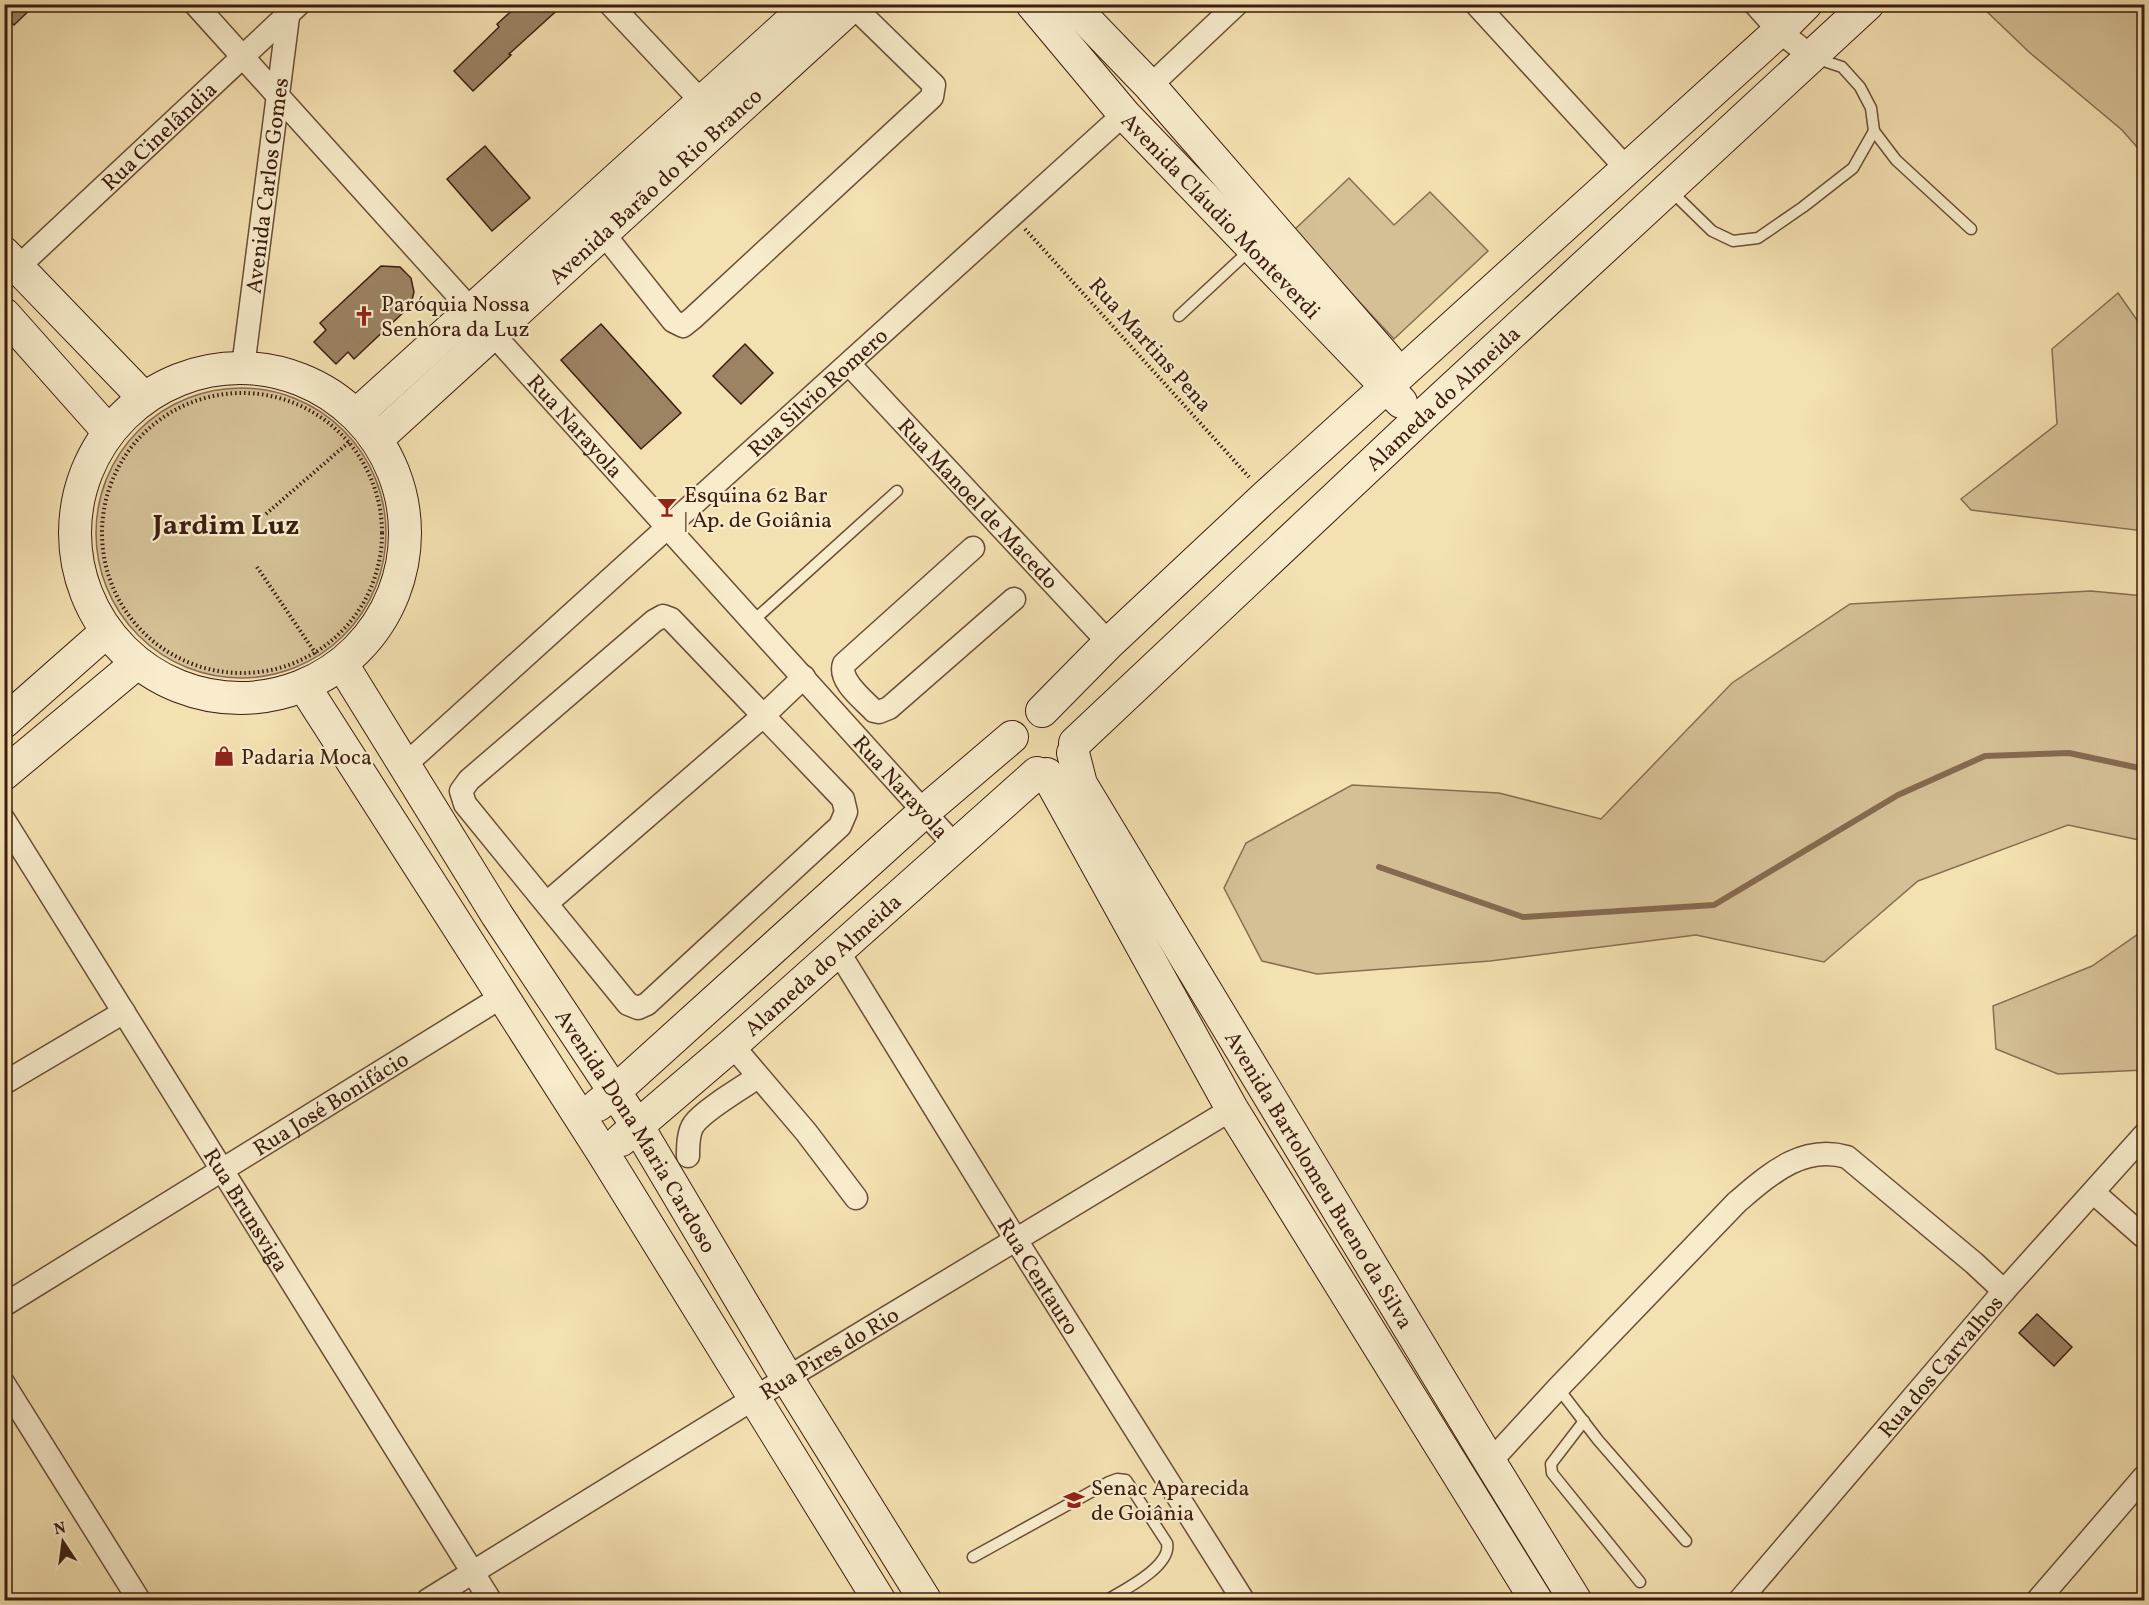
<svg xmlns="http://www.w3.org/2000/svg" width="2149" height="1605" viewBox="0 0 2149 1605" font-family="Vollkorn,serif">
<rect width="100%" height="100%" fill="#f4e1b1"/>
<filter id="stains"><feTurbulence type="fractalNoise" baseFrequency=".00333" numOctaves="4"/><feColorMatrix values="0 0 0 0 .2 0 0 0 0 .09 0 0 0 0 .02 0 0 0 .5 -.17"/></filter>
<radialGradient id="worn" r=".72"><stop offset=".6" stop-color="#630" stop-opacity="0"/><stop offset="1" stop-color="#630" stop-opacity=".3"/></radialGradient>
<g fill="#d5c096" stroke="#886e53" stroke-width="1.5">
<path d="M1980,5H2144V155L2122,130L2029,52Z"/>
<path d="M1349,178L1394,225L1430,192L1488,251L1394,339L1293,231Z"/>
<path d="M2118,293L2144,330V531L1971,510L1961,499L2057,424L2052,349Z"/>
<circle cx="241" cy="533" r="145"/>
<path d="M2091,591L2144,596V841L2068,825L1918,881L1824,962L1696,935L1490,961L1317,974L1262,961L1224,888L1246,843L1352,785L1499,793L1601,819L1732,683L1850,604Z"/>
<path d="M2144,930V1070L2058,1074L1996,1049L1993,1006L2092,966Z"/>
</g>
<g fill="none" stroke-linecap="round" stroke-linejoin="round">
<path stroke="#856a50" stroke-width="6" d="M1379,867L1523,917L1714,905L1898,795L1985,756L2069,753L2144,769"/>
</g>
<g fill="#9c8364" stroke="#3c1d10" stroke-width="1.5">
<path d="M4,4H36L14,25L4,15Z"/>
<path d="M519,4H564L509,54L511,55L473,91L454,71L499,27L497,24Z"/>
<path d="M485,146L530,198L492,231L447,179Z"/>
<path d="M381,266L400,267L411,278L414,292L412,300L408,308L354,359L348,352L336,364L314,342L326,330L320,323Z"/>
<path d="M601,324L681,413L641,449L561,360Z"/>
<path d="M745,344L773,373L741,404L713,376Z"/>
<path d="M2037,1314L2072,1347L2054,1366L2019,1333Z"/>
</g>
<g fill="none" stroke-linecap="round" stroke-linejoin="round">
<g stroke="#6a4e38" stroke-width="13">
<g id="lane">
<path d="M1815,58L1842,67L1860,87L1871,108L1874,131L1896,160L1971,229"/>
<path d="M1671,191L1712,231L1733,241L1758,238L1803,207L1853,168L1874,131"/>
<path d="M1179,316L1250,250"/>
<path d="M753,621L897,491"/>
<path d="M1558,1388L1598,1440L1686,1541"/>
<path d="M1584,1421L1551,1464L1552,1473L1640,1582"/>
<path d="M973,1557L1109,1482L1117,1479L1126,1480L1167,1543C1172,1566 1124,1590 1107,1600"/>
</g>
</g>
<g stroke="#6a4e38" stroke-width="25">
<g id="street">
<path id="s1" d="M195,4L956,847"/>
<path d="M610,4L702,102"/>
<path d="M1476,4L1627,169"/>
<path d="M1755,4L1779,31L1812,57"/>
<path d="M1150,86L1237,4"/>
<path d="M603,233L673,321L683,326L693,318L932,97L934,85L853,6"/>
<path id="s2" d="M17,268L299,4"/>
<path id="s3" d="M849,364L1109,643"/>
<path id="s4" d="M243,367L289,9"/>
<path d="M973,548L844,664C838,681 864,700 874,711L879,712L889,708L1014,599"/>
<path d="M663,616L671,619L843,799L846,812L840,826L647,1004L638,1008L628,1004L465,804L461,791L469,780L654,621Z"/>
<path id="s5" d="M405,765L1124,114"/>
<path id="s6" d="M4,820L490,1600"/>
<path d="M547,903L763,716L804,677"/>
<path id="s7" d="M838,951L1016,1240L1243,1600"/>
<path d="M732,1045L806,1132L856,1198"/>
<path d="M4,1083L124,1012"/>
<path d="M688,1156C688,1147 688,1132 694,1124C704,1110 743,1087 758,1077"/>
<path d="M2094,1193L2144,1237"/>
<path id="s8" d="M4,1305L503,996"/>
<path d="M4,1384L139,1600"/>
<path d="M1490,1462L1558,1388L1737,1202C1769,1175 1802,1144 1847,1157L1974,1263L2004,1291"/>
<path id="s9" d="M428,1600L787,1378L1232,1109"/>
<path id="s10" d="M1740,1600L2004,1291L2144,1135"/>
<path d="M2038,1600L2144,1477"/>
</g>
</g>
<g stroke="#3c1d10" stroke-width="34">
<g id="secondary">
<path id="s11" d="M1032,4L1124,114L1401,402"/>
<path d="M1071,4L1150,86L1388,360"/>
<path d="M4,253L144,398"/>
<path d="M4,314L109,432"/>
<circle cx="240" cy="533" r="165"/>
<path d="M357,414L810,4"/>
<path id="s12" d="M377,439L854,4"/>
<path id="s13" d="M342,664L497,915L638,1127L787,1378L925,1600"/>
<path d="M304,686L603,1153L879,1600"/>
<path d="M1042,711L1109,643L1266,496L1779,31L1806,4"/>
<path d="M4,722L106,632"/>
<path id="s14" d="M1075,743L1418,420L1868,4"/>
<path id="s15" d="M1073,753L1081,784L1490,1462L1575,1600"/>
<path d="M4,774L137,663"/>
<path d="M1047,774L1232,1109L1536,1600"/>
<path d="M598,1105L614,1092L925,811L1012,737"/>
<path id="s16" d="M621,1140L732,1045L1037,773"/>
</g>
</g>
<g stroke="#3c1d10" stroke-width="4" stroke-dasharray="1.5 3" stroke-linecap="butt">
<path d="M1025,229L1249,477"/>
<circle cx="242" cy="533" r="140"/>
<path d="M266,514L349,442"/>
<path d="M257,567L316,654"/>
</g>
<use href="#lane" stroke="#f8eccc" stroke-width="10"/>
<use href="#street" stroke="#f8eccc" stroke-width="22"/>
<use href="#secondary" stroke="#f8eccc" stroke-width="32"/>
</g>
<defs>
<g id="church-bare" transform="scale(1.62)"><path d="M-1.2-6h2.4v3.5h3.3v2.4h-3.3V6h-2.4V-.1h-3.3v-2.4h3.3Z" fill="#8f2418" stroke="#f8eccc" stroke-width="2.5" paint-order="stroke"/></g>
<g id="bar-bare" transform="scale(1.62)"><path d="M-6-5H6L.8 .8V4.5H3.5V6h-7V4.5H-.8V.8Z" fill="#8f2418" stroke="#f8eccc" stroke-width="2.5" paint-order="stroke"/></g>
<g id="shop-bare" transform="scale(1.62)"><path d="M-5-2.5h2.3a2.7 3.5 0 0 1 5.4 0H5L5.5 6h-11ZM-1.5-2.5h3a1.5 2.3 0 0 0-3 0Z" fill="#8f2418" stroke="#f8eccc" stroke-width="2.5" paint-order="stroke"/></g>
<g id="university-bare" transform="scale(1.62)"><path d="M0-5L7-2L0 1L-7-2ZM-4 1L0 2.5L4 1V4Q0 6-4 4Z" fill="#8f2418" stroke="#f8eccc" stroke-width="2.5" paint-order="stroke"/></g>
</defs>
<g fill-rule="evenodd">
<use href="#church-bare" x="364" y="316"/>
<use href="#bar-bare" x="667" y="507"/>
<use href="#shop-bare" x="224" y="756"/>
<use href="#university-bare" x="1074" y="1500"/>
</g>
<g text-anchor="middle" stroke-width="4.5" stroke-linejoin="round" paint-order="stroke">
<g font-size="22" fill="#3c1d10" stroke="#f8eccc">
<text dy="8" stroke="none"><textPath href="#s2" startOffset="194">Rua Cinelândia</textPath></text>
<text dy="8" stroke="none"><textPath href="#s12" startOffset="376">Avenida Barão do Rio Branco</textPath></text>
<text dy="8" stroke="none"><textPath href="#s4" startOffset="183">Avenida Carlos Gomes</textPath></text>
<text dy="8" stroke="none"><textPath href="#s11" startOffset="284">Avenida Cláudio Monteverdi</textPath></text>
<text transform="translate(1151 344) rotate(48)" y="8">Rua Martins Pena</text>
<text dy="8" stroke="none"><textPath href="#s5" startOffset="556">Rua Silvio Romero</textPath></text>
<text dy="8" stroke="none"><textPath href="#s14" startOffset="504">Alameda do Almeida</textPath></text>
<text dy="8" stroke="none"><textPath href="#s1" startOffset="568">Rua Narayola</textPath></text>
<text dy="8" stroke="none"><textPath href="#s3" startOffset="190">Rua Manoel de Macedo</textPath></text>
<text dy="8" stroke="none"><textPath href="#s1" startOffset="1054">Rua Narayola</textPath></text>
<text dy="8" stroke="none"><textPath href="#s16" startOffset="267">Alameda do Almeida</textPath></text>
<text dy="8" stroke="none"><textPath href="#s8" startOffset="384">Rua José Bonifácio</textPath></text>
<text dy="8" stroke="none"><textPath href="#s13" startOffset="552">Avenida Dona Maria Cardoso</textPath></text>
<text dy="8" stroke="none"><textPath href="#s15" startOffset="494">Avenida Bartolomeu Bueno da Silva</textPath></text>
<text dy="8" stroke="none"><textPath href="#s6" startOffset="459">Rua Brunsviga</textPath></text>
<text dy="8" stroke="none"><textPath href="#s7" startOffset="382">Rua Centauro</textPath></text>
<text dy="8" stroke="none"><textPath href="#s9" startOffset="471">Rua Pires do Rio</textPath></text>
<text dy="8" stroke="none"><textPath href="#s10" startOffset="308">Rua dos Carvalhos</textPath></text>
</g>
<g font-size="22" fill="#3c1d10" stroke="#f8eccc" text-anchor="start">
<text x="381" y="311">Paróquia Nossa<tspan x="381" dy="25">Senhora da Luz</tspan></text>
<text x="684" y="502">Esquina 62 Bar<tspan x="684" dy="25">| Ap. de Goiânia</tspan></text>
<text x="241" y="764">Padaria Moca</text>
<text x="1091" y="1495">Senac Aparecida<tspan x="1091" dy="25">de Goiânia</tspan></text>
</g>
<g font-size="28" font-weight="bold" fill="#3c1d10" stroke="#f8eccc">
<text x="226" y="534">Jardim Luz</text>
</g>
</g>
<rect width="2149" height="1605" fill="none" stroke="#f4e1b1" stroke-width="24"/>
<rect x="6" y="6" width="2137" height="1593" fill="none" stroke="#3c1d10" stroke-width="3"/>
<rect x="12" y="12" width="2125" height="1581" fill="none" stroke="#3c1d10" stroke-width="1.5"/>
<g transform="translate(63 1542) rotate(347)" stroke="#f8eccc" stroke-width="4.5" paint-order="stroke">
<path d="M0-4.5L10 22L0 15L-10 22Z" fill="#3c1d10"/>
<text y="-9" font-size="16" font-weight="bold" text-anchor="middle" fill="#3c1d10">N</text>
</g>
<rect width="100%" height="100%" filter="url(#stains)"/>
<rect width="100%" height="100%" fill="url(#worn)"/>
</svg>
